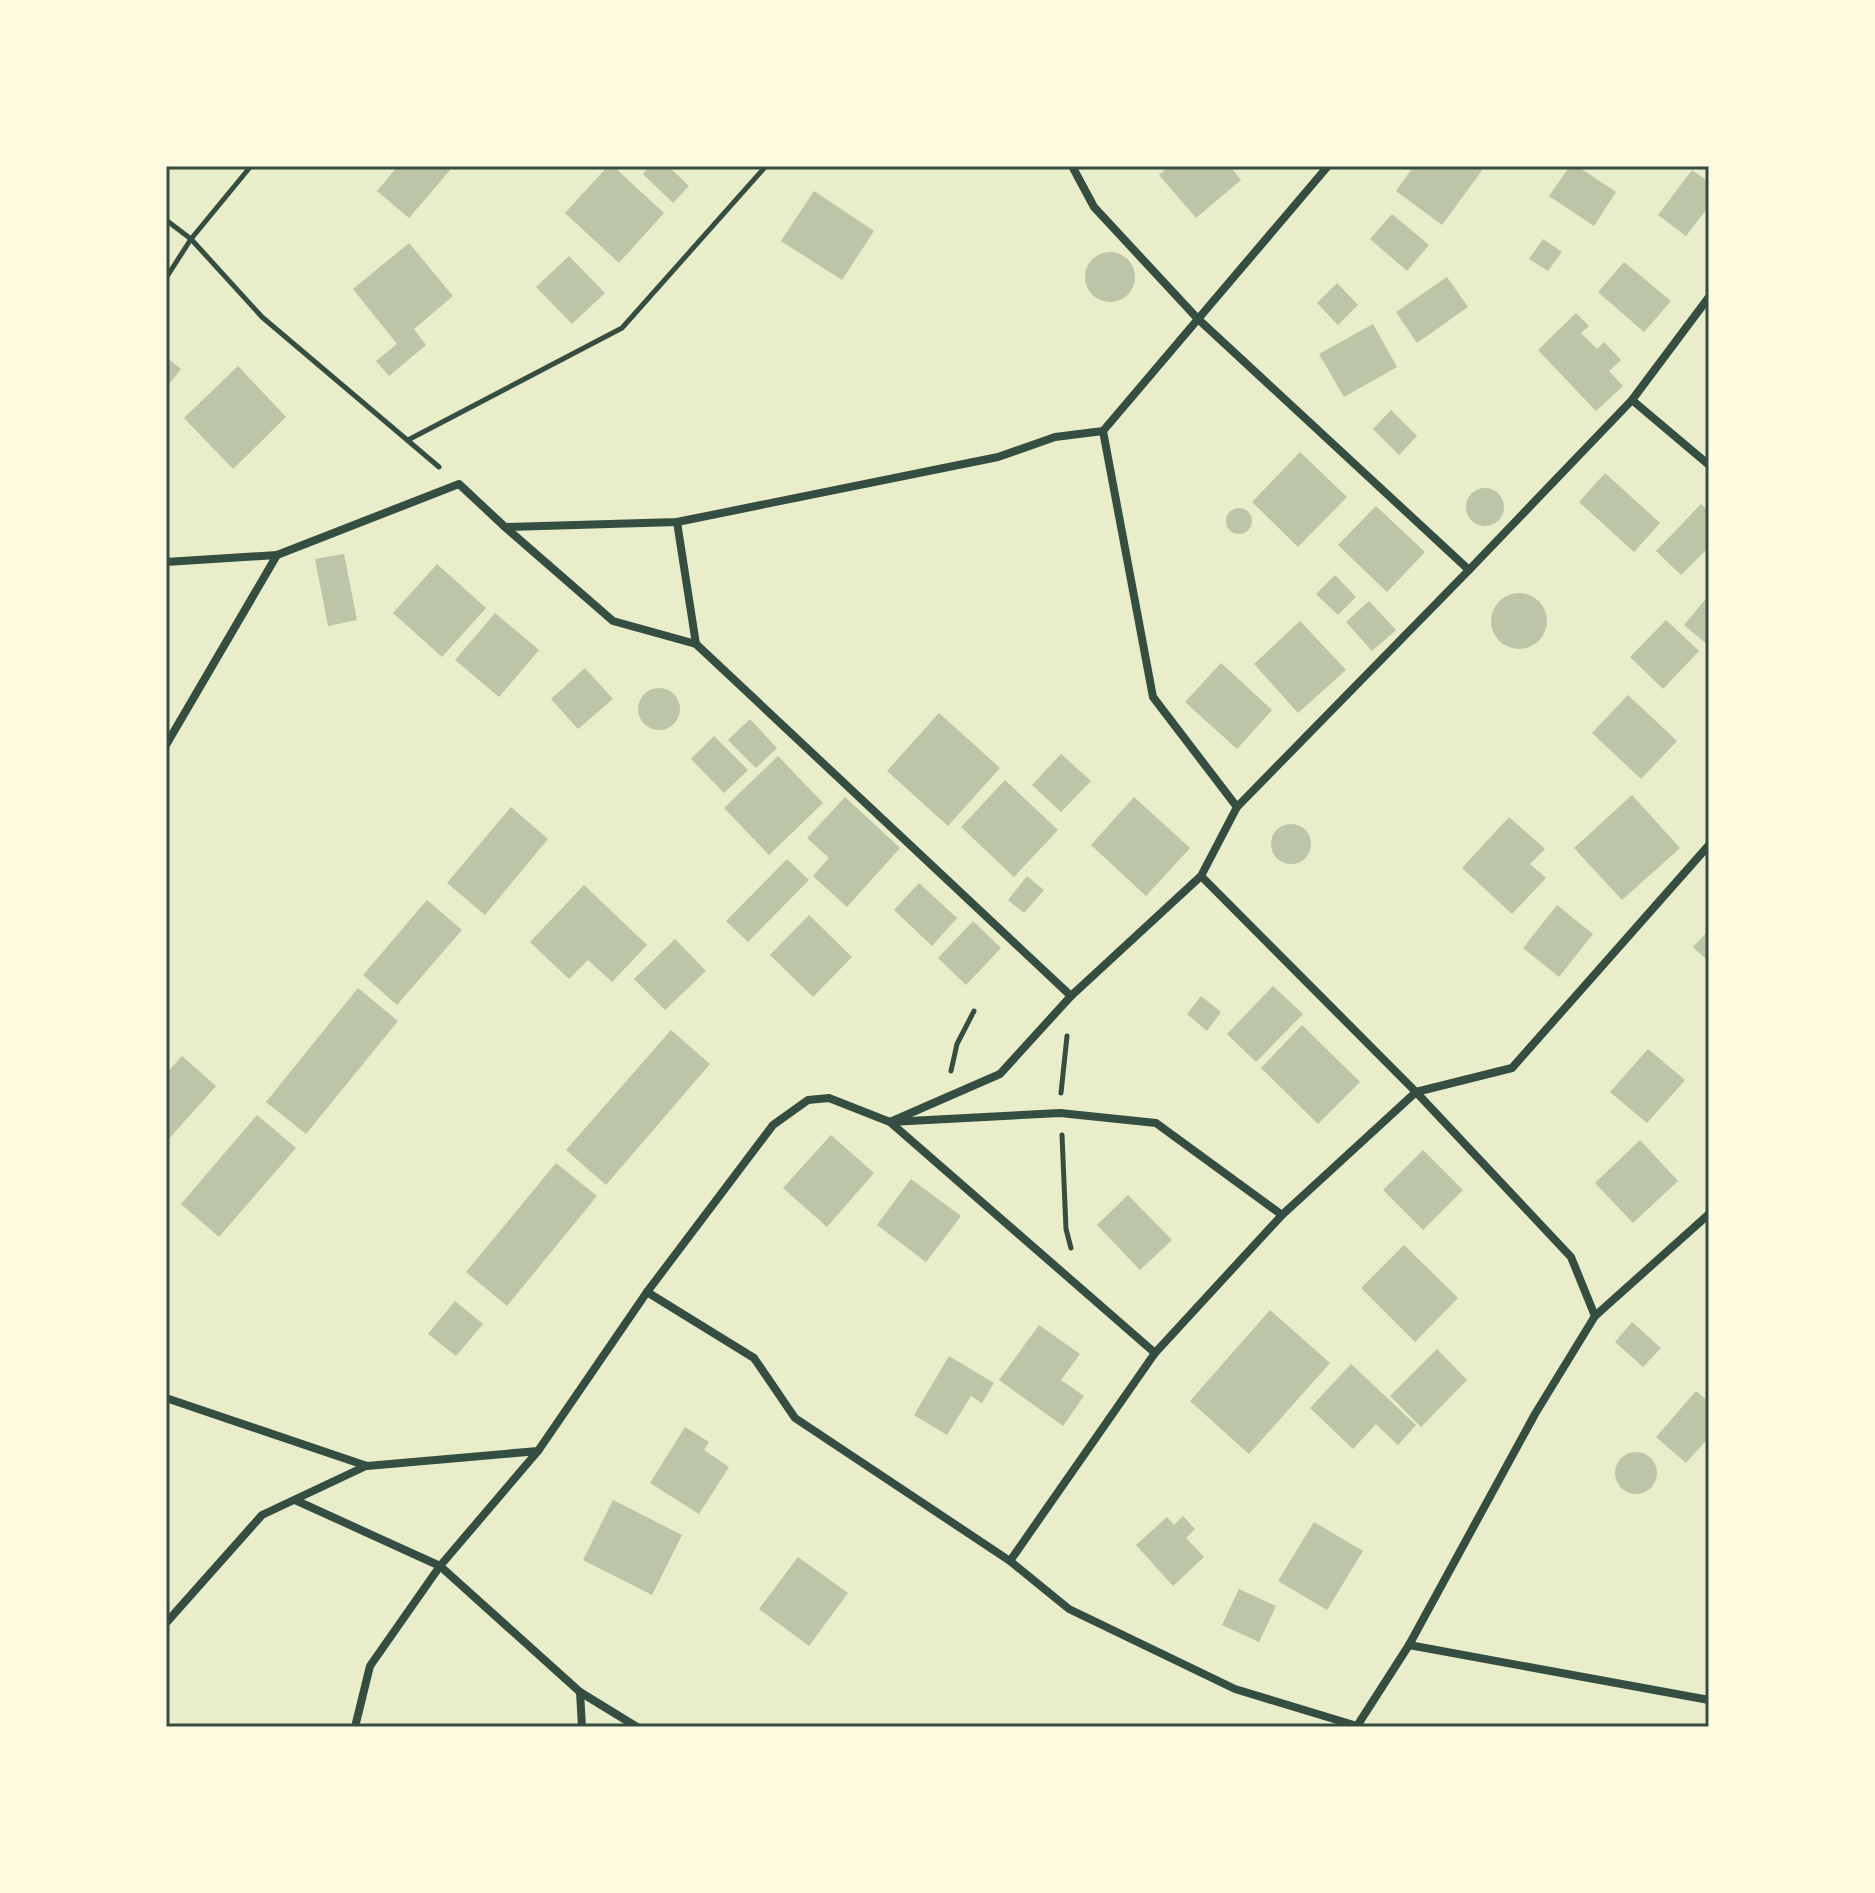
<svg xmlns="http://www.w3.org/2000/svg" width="1875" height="1893" viewBox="0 0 1875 1893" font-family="Raleway,sans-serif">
<rect width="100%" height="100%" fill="#e9edc9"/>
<g fill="#bcc5a7">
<path d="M398,166H446L450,170L409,218L377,191Z"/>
<path d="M608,166H613L664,213L619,263L565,213Z"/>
<path d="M650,166H668L689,186L673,203L643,174Z"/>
<path d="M1169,166H1230L1241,180L1196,218L1159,175Z"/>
<path d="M1414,166H1478L1483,169L1442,225L1396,191Z"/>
<path d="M1570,166H1577L1616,192L1594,226L1549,196Z"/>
<path d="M1692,170L1709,182V206L1686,236L1658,215Z"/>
<path d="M814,191L874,231L842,280L781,241Z"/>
<path d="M1392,214L1429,245L1407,271L1370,239Z"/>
<path d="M1543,239L1562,252L1548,271L1529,259Z"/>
<path d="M409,243L453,296L414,329L426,345L389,376L376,361L397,344L353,289Z"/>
<circle cx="1110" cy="277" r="25"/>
<path d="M569,256L605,293L572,324L536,287Z"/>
<path d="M1624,262L1671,301L1644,332L1598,292Z"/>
<path d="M1447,277L1468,307L1417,343L1396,312Z"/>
<path d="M1337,283L1358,305L1338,325L1317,303Z"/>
<path d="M1576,313L1589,326L1581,333L1597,349L1604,342L1621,360L1609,371L1623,386L1596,411L1538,350Z"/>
<path d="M1373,324L1397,367L1344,397L1319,354Z"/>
<path d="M166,357L181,369L166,388Z"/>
<path d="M238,366L286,417L233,469L184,418Z"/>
<path d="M1391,410L1417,436L1399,455L1373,429Z"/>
<path d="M1300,452L1347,497L1298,547L1252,502Z"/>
<path d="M1605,473L1660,523L1634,552L1579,502Z"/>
<circle cx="1485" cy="507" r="19"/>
<path d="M1701,504L1709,512V547L1681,575L1656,551Z"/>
<path d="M1376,506L1425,552L1387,592L1338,545Z"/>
<circle cx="1239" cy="521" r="13"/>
<path d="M344,554L357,620L328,626L315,559Z"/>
<path d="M437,564L486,608L442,657L393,613Z"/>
<path d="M1335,575L1356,597L1338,615L1316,594Z"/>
<circle cx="1519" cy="621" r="28"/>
<path d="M1709,595V646L1684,625Z"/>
<path d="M1369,601L1396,630L1372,651L1346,622Z"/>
<path d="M495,613L539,650L499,697L455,660Z"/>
<path d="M1666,620L1699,651L1663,689L1630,657Z"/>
<path d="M1300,621L1346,670L1298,713L1254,664Z"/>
<path d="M1221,663L1272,710L1237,749L1185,702Z"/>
<path d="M585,668L613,699L578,729L551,699Z"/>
<circle cx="659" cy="709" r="21"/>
<path d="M1628,695L1677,741L1641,779L1592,733Z"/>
<path d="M939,713L1000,768L948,826L887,771Z"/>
<path d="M750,719L777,748L756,768L728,740Z"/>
<path d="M714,736L748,770L724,793L691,759Z"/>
<path d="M1061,754L1091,781L1061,812L1032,785Z"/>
<path d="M778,756L823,803L769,855L724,808Z"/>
<path d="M1005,780L1058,830L1014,877L961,827Z"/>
<path d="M1632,795L1680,848L1622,900L1574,848Z"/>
<path d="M845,797L900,848L847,907L813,876L829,858L807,838Z"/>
<path d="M1134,797L1190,848L1146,896L1091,845Z"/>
<path d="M511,807L548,839L485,915L447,883Z"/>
<path d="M1509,817L1545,849L1530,864L1546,878L1512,914L1462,868Z"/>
<circle cx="1291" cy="844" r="20"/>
<path d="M787,859L809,880L748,942L726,921Z"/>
<path d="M1027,876L1044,890L1024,913L1008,900Z"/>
<path d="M919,883L957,918L932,946L894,910Z"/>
<path d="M584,885L647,945L612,982L588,960L569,979L530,942Z"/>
<path d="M427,900L462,930L397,1005L363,975Z"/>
<path d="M1557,905L1593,934L1559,977L1523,948Z"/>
<path d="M809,915L852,957L813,997L770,955Z"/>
<path d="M973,921L1001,948L966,985L938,958Z"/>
<path d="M1709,930V962L1693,947Z"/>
<path d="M675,939L706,971L665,1010L634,979Z"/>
<path d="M1273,986L1303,1014L1256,1062L1227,1034Z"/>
<path d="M358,988L398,1021L306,1134L266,1102Z"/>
<path d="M1201,996L1221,1012L1207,1031L1187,1014Z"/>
<path d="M1302,1025L1360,1082L1318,1124L1261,1068Z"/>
<path d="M671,1030L710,1064L606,1185L566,1150Z"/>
<path d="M1648,1049L1685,1080L1647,1123L1610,1092Z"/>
<path d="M182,1056L216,1086L166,1142V1074Z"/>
<path d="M257,1115L296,1148L219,1237L181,1204Z"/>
<path d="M831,1135L874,1173L827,1227L783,1188Z"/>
<path d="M1640,1140L1678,1181L1633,1223L1595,1183Z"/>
<path d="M1423,1150L1463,1190L1423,1230L1383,1190Z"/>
<path d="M556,1163L597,1196L507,1306L466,1272Z"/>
<path d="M911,1179L961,1216L926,1262L877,1225Z"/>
<path d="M1128,1195L1172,1240L1140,1270L1097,1225Z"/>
<path d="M1404,1245L1458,1298L1415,1342L1361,1288Z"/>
<path d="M455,1301L483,1324L456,1356L428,1334Z"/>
<path d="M1270,1310L1330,1363L1249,1454L1190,1401Z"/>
<path d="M1632,1322L1661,1348L1643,1367L1615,1342Z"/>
<path d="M1039,1325L1080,1354L1061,1380L1084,1396L1063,1426L999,1380Z"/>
<path d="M1437,1349L1467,1380L1421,1427L1390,1396Z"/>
<path d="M949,1356L994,1383L982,1403L971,1396L947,1435L914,1415Z"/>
<path d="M1351,1364L1416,1425L1398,1445L1376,1424L1353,1449L1310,1408Z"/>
<path d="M1696,1391L1709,1402V1437L1686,1463L1656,1437Z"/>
<path d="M685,1427L709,1442L704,1450L729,1467L699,1514L650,1483Z"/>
<circle cx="1636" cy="1473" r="21"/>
<path d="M613,1500L682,1535L652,1595L583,1560Z"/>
<path d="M1183,1516L1195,1529L1186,1538L1204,1557L1173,1586L1136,1545L1167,1517L1174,1525Z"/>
<path d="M1314,1522L1363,1551L1327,1610L1278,1581Z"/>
<path d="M798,1557L848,1593L809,1646L759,1609Z"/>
<path d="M1239,1589L1276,1606L1259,1642L1222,1625Z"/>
</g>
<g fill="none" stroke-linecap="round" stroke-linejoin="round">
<g stroke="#344e41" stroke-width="5">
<path d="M166,220L191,239L262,317L439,467"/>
<path d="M166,278L191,239L251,166"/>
<path d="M408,440L622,328L766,166"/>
<path d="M951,1071L957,1044L974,1011"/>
<path d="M1061,1093L1067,1036"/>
<path d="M1062,1135L1066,1229L1071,1248"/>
</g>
<g stroke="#344e41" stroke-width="8">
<path d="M1072,166L1094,207L1197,318L1469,570L1632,400L1709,297"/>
<path d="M1632,400L1709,465"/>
<path d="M1103,431L1153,697L1237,807"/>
<path d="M677,522L696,644"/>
<path d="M505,527L613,621L696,644L1071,996"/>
<path d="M166,562L277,555L459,484L505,527L677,522L998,457L1055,437L1103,431L1328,166"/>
<path d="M166,745L277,555"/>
<path d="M1201,876L1416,1092L1571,1257L1595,1316"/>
<path d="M647,1292L773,1125L808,1100L829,1098L890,1122L1060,1113L1156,1123L1282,1215"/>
<path d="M1155,1353L890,1122L1000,1074L1071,996L1201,876L1237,807L1469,570"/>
<path d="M166,1398L367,1466L538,1451L647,1292L754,1358L795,1418L1010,1561L1069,1609L1235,1689L1357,1726L1409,1645L1535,1414L1595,1316L1709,1214"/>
<path d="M295,1500L440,1566L580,1692L582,1727"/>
<path d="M1010,1561L1155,1353L1282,1215L1416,1092L1512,1068L1709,845"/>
<path d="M166,1623L262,1515L366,1466"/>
<path d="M1409,1645L1709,1700"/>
<path d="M580,1692L637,1727"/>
<path d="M355,1727L370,1666L440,1566L538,1451"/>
</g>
</g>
<rect width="1875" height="1893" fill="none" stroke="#fefae0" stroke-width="336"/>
<rect x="168" y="168" width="1539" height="1557" fill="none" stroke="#344e41" stroke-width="3"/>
</svg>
